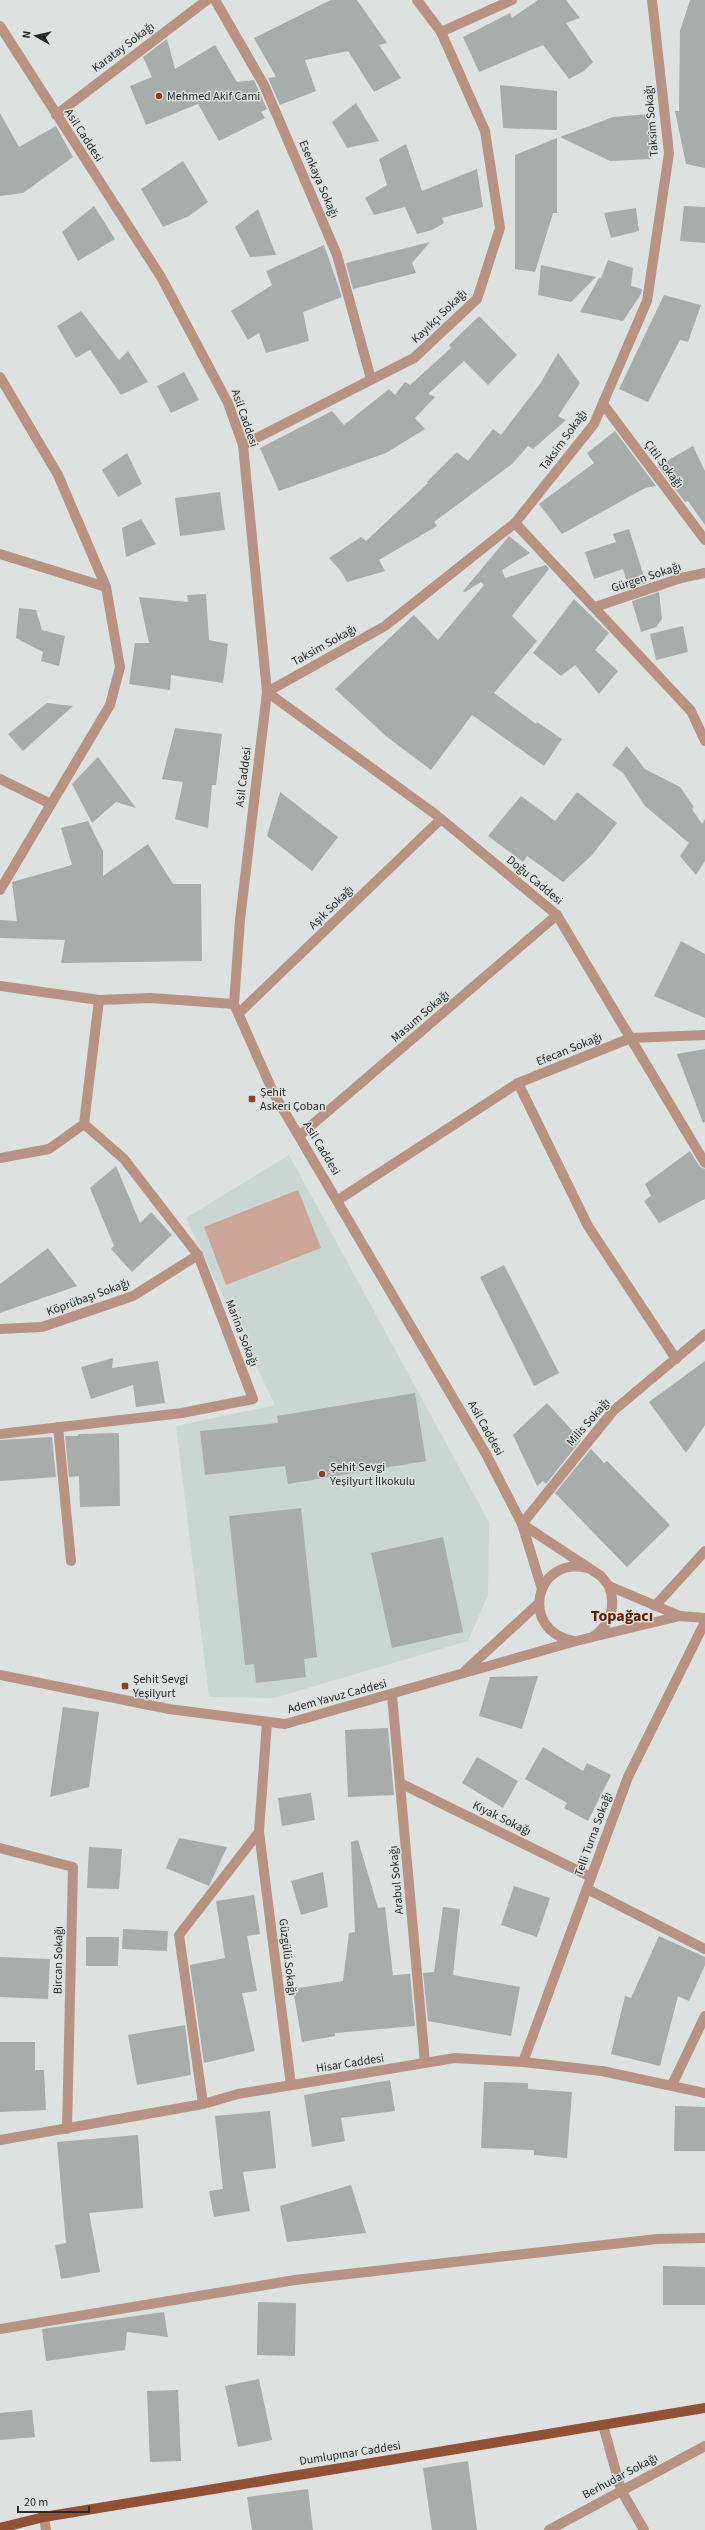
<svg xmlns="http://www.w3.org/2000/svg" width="705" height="2530" viewBox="0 0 705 2530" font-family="'Source Sans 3',sans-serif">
<rect width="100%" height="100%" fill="#dde2e0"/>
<path fill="#cad6d2" d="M289,1155L489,1522L488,1595L468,1641L274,1698L209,1697L176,1426L275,1405L186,1218Z"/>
<path fill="#cba697" d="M298,1190L321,1248L226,1285L204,1227Z"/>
<g fill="#a8acaa">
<path d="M331,0H357L387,43L379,45L401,78L374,92L348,51L305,60L316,91L280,105L268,78L276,77L254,38Z"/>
<path d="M538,0H566L580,18L566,23L593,62L584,71L569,79L543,45L479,72L463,37L510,13L512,18Z"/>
<path d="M690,0H705V168L686,164L675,111H679L680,31Z"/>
<path d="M167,39L175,69L215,45L237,82L254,80L267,109L261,112L265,118L219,141L198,104L146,125L130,86L152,77L143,57Z"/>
<path d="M500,85L557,91V130L503,128Z"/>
<path d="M356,103L379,141L347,148L332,122Z"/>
<path d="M0,113L19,147L56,126L73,157L23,193L0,196Z"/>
<path d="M649,114L651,159L610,161L560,137L613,117Z"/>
<path d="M557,138V213H553L535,272L515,269V155Z"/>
<path d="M406,144L422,191L477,169L483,207L442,218L444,223L432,230L417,234L405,207L374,215L365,198L387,185L379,159Z"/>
<path d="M183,161L208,202L189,216L163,227L141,189Z"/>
<path d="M94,206L115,239L78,261L62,232Z"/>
<path d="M684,206L705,207V243L680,241Z"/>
<path d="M636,208L639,231L611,238L604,213Z"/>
<path d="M258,209L276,255L250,257L235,227Z"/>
<path d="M430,242L412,263L416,273L353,289L346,263Z"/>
<path d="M324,245L342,297L303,312L309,341L266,353L259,333L248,340L231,311L272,285L266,271Z"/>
<path d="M608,260L633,268L631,286L642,289L641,294L623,321L580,312L599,278H601Z"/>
<path d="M541,265L596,277L571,302L538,295Z"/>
<path d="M664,295L701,305L688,342L680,340L648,402L619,389Z"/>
<path d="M81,311L119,360L128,351L148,382L121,395L90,350L76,358L57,326Z"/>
<path d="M479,316L517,355L488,385L464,361L428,394L435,397L415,418L425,429L386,453L279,491L260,448L332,411L344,425L389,389L395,395L405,382L410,385L451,348L449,345Z"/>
<path d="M558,353L580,383L558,416L566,420L533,449L528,446L512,464L434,522L437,526L379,560L385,571L347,582L340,570L329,558L361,537L366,541L428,483L427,482L457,452L468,461L493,429L501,435L540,384Z"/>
<path d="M184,372L199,400L171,413L157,386Z"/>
<path d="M615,431L656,486L645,488L562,534L539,504L594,463L587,453Z"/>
<path d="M693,446L705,471V525L688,501L685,502L658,466Z"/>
<path d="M127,453L142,484L118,497L102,470Z"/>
<path d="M220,492L225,530L180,536L175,498Z"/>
<path d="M141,519L156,544L126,557L122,528Z"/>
<path d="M629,529L646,583L629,589L623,569L594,579L585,552L616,542L613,534Z"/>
<path d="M509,536L530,553L502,570L505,578L546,565L549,569L512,616L537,641L494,693L536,724L537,722L562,739L544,766L472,715L431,770L387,737L335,689L414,615L438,640L484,585L481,582L465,592L463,591Z"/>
<path d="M659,592L662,619L656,627L641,632L632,601Z"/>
<path d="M206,594L209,640L228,644L223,683L171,675L170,690L129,684L135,643H149L139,597L188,602L187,595Z"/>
<path d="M574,599L609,633L595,650L618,671L599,694L575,665L561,676L533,653Z"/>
<path d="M19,608L36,610L42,630L65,636L59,666L41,661L43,652L16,638Z"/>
<path d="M683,626L688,652L656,660L650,634Z"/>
<path d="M47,703L73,706L23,751L8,734Z"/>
<path d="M175,728L222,734L216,785H212L208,828L175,819L183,782L162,779Z"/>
<path d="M627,746L645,769L680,787L694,807L692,809L702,824L705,819V861L696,875L680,856L689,843L645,806L623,773L612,765Z"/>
<path d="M98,757L136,808L116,802L92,823L72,784Z"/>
<path d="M280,792L338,837L312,871L267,836Z"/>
<path d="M577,792L617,823L592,855L563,882L527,856L523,862L488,836L521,796L555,821Z"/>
<path d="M88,821L103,851V876L148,844L173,884H201L202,961L61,963L65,940L0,938V920L17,921L12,882L72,865L61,828Z"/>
<path d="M681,941L705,954V1018L654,996Z"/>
<path d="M705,1049V1122L703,1123L677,1054Z"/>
<path d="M690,1151L700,1167L705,1169V1199L659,1223L644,1201L651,1196L645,1184Z"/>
<path d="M116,1166L140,1223L151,1212L172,1235L132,1272L111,1249L114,1246L90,1188Z"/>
<path d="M48,1248L77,1286L0,1313V1284Z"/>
<path d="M504,1265L559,1373L534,1386L480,1277Z"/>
<path d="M113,1358L112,1368L158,1361L165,1403L136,1407L133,1385L91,1399L81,1367Z"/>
<path d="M705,1361V1425L686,1453L649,1402Z"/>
<path d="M415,1393L426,1461L288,1484L285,1466L205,1475L200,1431L278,1423L277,1416Z"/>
<path d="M547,1403L581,1440L546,1484L543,1481L537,1486L513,1435Z"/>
<path d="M119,1433L120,1506L80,1507L79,1476L69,1477L65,1436H78V1434Z"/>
<path d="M52,1437L56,1477L0,1481V1440Z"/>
<path d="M591,1449L604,1463L607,1461L670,1525L627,1567L555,1493Z"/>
<path d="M301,1508L317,1657L304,1659L306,1677L256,1683L254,1664L245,1665L229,1516Z"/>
<path d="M443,1537L463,1632L392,1648L371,1553Z"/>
<path d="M538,1676L522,1729L479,1716L490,1677Z"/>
<path d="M63,1707L99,1712L89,1787L50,1797Z"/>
<path d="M388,1728L394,1795L348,1797L345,1730Z"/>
<path d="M543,1747L583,1771L587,1763L611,1775L588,1821L564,1808L567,1803L525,1779Z"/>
<path d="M477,1757L518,1781L503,1808L462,1783Z"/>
<path d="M311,1793L315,1820L282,1826L278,1798Z"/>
<path d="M179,1838L227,1847L209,1886L166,1868Z"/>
<path d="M358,1840L378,1908L385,1907L393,1975L410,1974L415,2026L335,2033V2036L302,2042L293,1989L343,1981L349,1933L355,1932L351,1842Z"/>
<path d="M89,1847L122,1849L119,1889L87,1888Z"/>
<path d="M323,1872L328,1907L301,1915L291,1881Z"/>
<path d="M514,1886L550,1898L537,1937L501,1925Z"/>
<path d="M254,1895L260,1934L247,1936L257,1991L242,1993L255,2051L204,2063L190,1965L225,1958L216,1901Z"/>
<path d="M443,1907L460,1909L453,1975L520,1987L511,2036L428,2021L423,1973L434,1972Z"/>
<path d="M123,1929L168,1931L167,1951L122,1949Z"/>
<path d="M659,1936L705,1957V1965L689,2001L678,1996L660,2066L611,2054L625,1996L631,1998Z"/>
<path d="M86,1937H119L118,1966H86Z"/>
<path d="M0,1957L50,1959L48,1999L0,1997Z"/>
<path d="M185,2025L191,2075L137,2085L128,2035Z"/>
<path d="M0,2042H35V2070H44L46,2110L0,2112Z"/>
<path d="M390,2080L395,2111L341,2118L345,2141L312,2147L304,2095Z"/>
<path d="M484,2082L528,2083V2089L572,2092L567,2158L534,2155V2150L481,2148Z"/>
<path d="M675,2106L705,2107V2151H674Z"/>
<path d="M270,2111L276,2168L243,2172L250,2211L214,2217L209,2191L223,2189L215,2116Z"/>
<path d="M138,2135L143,2208L89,2213L100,2272L61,2279L55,2245L66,2243L57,2142Z"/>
<path d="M351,2185L366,2233L287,2242L280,2206Z"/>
<path d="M663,2266L705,2267V2305H663Z"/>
<path d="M258,2302L296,2303L295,2356L257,2355Z"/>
<path d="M164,2312L168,2337L127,2332L125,2350L46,2361L42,2329Z"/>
<path d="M259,2379L272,2440L238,2447L225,2386Z"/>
<path d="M178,2390L181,2461L150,2462L147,2391Z"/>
<path d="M32,2410L35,2437L0,2440V2413Z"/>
<path d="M468,2461L477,2530H432L423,2468Z"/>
<path d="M308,2489L313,2530H252L247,2497Z"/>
</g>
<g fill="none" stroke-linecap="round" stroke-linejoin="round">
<g stroke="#b89384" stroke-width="10">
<path d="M215,0L264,85L337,255L371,379"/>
<path d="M652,0L669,153L647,301L594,424L515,523L385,626L267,692L435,814L557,915L705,1163"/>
<path d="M0,26L161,277L228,403L243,445L267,692L240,920L234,1004L274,1094L486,1454L522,1524L542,1589"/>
<path d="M441,32L512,0"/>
<path d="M56,115L207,0"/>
<path d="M0,377L58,475L106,587L120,667L110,705L0,890"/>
<path d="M603,404L705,540"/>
<path d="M243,445L414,358L477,299L500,228L485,131L441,32L417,0"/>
<path d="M515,523L691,711L705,741"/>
<path d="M0,554L106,587"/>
<path d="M595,607L681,578L705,573"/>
<path d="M0,779L51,804"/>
<path d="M0,986L99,1000L151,998L234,1004"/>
<path d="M239,1013L441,819"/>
<path d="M518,1083L631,1038L705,1035"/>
<path d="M299,1136L557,915"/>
<path d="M0,1158L49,1149L84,1124L99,1000"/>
<path d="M338,1200L518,1083L588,1226L676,1359"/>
<path d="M0,1329L42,1327L133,1296L198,1255"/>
<path d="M58,1427L71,1561"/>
<path d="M0,1434L182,1413L253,1399L198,1255L124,1159L84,1124"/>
<path d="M522,1524L613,1411L705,1334"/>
<path d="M522,1524L601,1576L609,1586L680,1616"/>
<path d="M655,1606L705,1551"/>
<path d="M594,1636C612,1623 616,1606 609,1586"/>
<path d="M574,1641C518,1631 535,1555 587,1568"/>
<path d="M466,1670L539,1603"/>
<path d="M0,1675L169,1709L285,1724L576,1641L680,1616L705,1618"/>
<path d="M392,1695L425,2063"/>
<path d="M400,1783L591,1877"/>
<path d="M259,1832L291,2085"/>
<path d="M0,1848L73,1867L67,2129"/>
<path d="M587,1889L705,1949"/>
<path d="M523,2062L628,1777L705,1622"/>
<path d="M672,2085L705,2016"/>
<path d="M203,2104L179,1935L259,1832L267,1722"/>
<path d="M0,2140L203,2104L238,2094L455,2058L523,2062L602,2071L705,2093"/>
<path d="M0,2329L295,2280L657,2239L705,2238"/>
<path d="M603,2425L621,2490L644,2530"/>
<path d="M44,2517L46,2530"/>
<path d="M549,2530L705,2446"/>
</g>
<path stroke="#915135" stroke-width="10" d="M0,2528L44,2517L705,2408"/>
</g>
<g fill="#894120" stroke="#dde2e0" stroke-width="1.5">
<circle cx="159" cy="96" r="4"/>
<rect x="248" y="1095" width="8" height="8" rx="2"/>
<circle cx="322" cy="1474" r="4"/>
<rect x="121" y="1682" width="8" height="8" rx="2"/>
</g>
<g text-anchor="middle" stroke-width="3" stroke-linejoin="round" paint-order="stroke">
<g font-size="12" fill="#272928" stroke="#dde2e0">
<text transform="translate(123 47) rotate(-37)" y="4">Karatay Sokağı</text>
<text transform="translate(651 121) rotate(-95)" y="4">Taksim Sokağı</text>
<text transform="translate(84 135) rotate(57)" y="4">Asil Caddesi</text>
<text transform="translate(319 179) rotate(67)" y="4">Esenkaya Sokağı</text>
<text transform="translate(439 316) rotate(-44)" y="4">Kayıkçı Sokağı</text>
<text transform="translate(245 418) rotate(71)" y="4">Asil Caddesi</text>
<text transform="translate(563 440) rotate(-54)" y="4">Taksim Sokağı</text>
<text transform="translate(664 464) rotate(53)" y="4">Çitil Sokağı</text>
<text transform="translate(646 577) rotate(-18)" y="4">Gürgen Sokağı</text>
<text transform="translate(324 645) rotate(-29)" y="4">Taksim Sokağı</text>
<text transform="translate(243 777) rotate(-83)" y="4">Asil Caddesi</text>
<text transform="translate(535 880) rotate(40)" y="4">Doğu Caddesi</text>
<text transform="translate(331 907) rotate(-44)" y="4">Aşık Sokağı</text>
<text transform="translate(420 1016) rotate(-41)" y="4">Masum Sokağı</text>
<text transform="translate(569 1049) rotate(-22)" y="4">Efecan Sokağı</text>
<text transform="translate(322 1148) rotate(59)" y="4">Asil Caddesi</text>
<text transform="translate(88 1297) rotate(-20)" y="4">Köprübaşı Sokağı</text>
<text transform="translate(242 1333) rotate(69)" y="4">Marina Sokağı</text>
<text transform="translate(588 1422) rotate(-49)" y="4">Milis Sokağı</text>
<text transform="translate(486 1428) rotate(61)" y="4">Asil Caddesi</text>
<text transform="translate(337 1696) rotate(-15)" y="4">Adem Yavuz Caddesi</text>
<text transform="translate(502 1818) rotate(26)" y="4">Kıyak Sokağı</text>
<text transform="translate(593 1834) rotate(-70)" y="4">Telli Turna Sokağı</text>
<text transform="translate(396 1880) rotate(-95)" y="4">Arabul Sokağı</text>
<text transform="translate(288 1957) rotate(83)" y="4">Güzgülü Sokağı</text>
<text transform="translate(58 1960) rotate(-89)" y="4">Bircan Sokağı</text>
<text transform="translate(350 2063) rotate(-9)" y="4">Hisar Caddesi</text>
<text transform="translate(350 2453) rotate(-9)" y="4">Dumlupınar Caddesi</text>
<text transform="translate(620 2476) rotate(-28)" y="4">Berhudar Sokağı</text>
</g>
<g font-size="12" fill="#272928" stroke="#dde2e0" text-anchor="start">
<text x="167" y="100">Mehmed Akif Cami</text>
<text x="260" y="1096">Şehit<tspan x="260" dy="14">Askeri Çoban</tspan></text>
<text x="330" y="1471">Şehit Sevgi<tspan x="330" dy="14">Yeşilyurt İlkokulu</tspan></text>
<text x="133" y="1683">Şehit Sevgi<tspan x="133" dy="14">Yeşilyurt</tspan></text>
</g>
<g font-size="16" font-weight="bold" fill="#5f2100" stroke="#dde2e0">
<text x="622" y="1621">Topağacı</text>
</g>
</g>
<g transform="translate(36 36) rotate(278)" stroke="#dde2e0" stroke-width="3" paint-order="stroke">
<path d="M0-3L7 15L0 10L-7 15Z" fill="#272928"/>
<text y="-6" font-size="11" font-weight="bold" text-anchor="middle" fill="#272928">N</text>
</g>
<path d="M18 2506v6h71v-6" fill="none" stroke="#272928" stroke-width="2"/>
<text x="24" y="2506" font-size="12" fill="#272928" stroke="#dde2e0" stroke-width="3" paint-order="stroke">20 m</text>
</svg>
